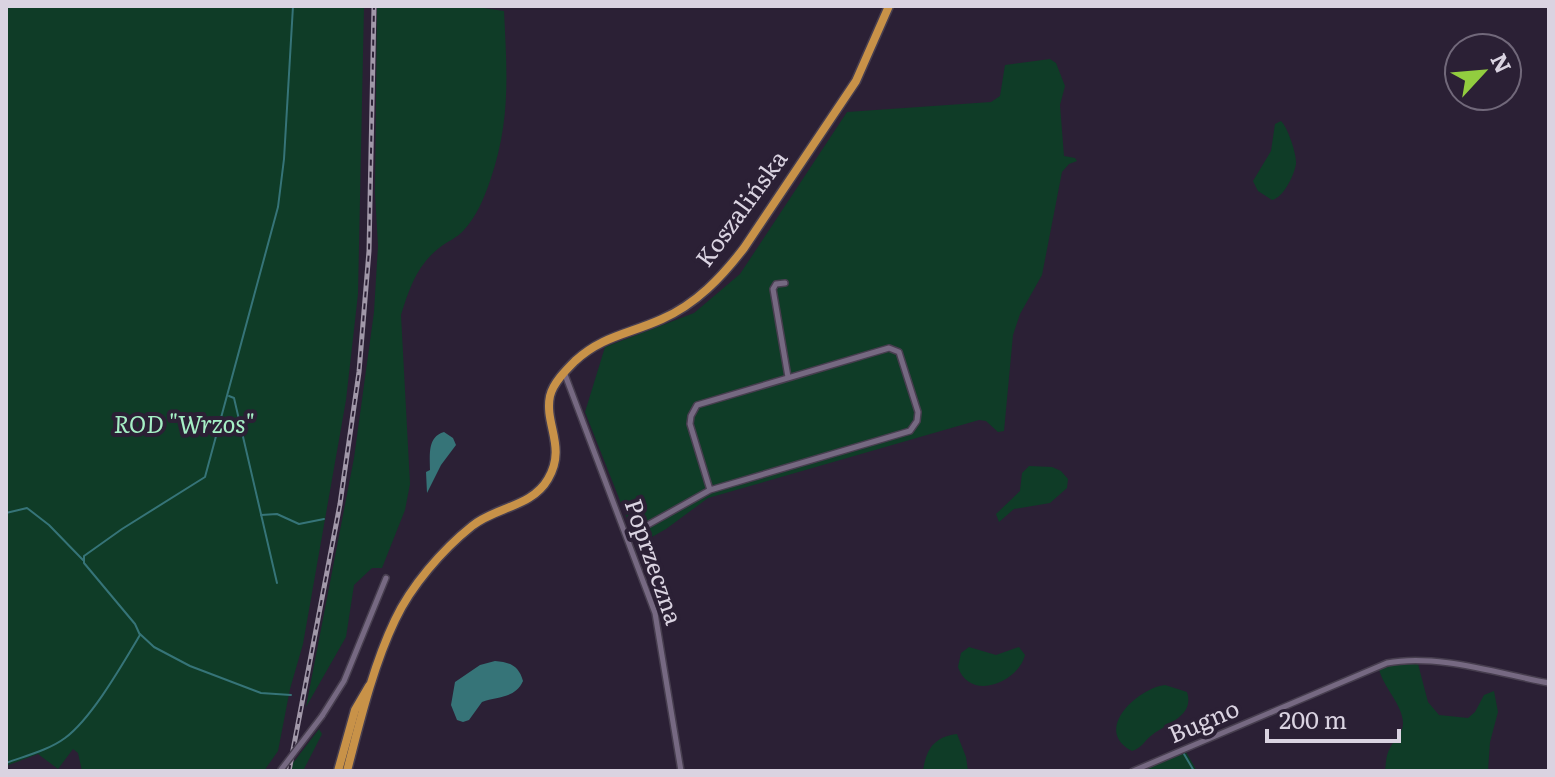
<svg xmlns="http://www.w3.org/2000/svg" width="1555" height="777" viewBox="0 0 1555 777" font-family="Literata,serif">
<rect width="100%" height="100%" fill="#2b2035"/>
<g fill="#0f3c27">
<path d="M6,6H364L358,294L346,400L303,644L290,689L278,751L264,771H82L78,753L73,749L58,769L38,754L6,766Z"/>
<path d="M377,6H470L504,11C507,73 511,121 490,181C484,198 477,216 464,230C457,238 448,241 439,248C417,265 409,289 401,315L410,484L405,510L382,568H372L354,585L346,637L306,707L354,458L374,312L378,246L375,193Z"/>
<path d="M1050,59L1056,63L1065,86L1060,105L1064,156L1075,158L1077,161L1069,164L1062,172L1042,275L1020,314L1013,335L1004,431L998,432L986,421L979,420L708,498L666,529L643,542L641,554L638,545L641,537L637,527L630,526L585,412L605,347L694,313L740,274L847,112L991,102L1000,96L1005,65Z"/>
<path d="M1281,121C1287,126 1297,154 1296,164C1294,176 1283,198 1272,200L1258,191L1253,181L1271,151L1275,124Z"/>
<path d="M1029,466L1052,467L1061,471L1068,479L1067,488L1050,503L1014,509L999,522L996,514L1020,491L1022,473Z"/>
<path d="M969,647L996,655L1019,647L1025,655C1018,683 970,702 958,667L961,653Z"/>
<path d="M1396,664H1418L1428,702L1439,715L1468,718L1475,712L1484,695L1494,691L1498,712L1490,742L1488,771H1385C1386,762 1386,754 1391,746C1396,738 1403,733 1403,723C1403,705 1383,687 1379,669Z"/>
<path d="M1165,685L1187,692C1195,716 1167,723 1152,735C1144,741 1142,748 1132,751C1092,730 1138,688 1165,685Z"/>
<path d="M319,729L322,734L303,771H291L293,763Z"/>
<path d="M957,734L966,757L968,771H923C926,749 934,737 957,734Z"/>
<path d="M1186,752L1197,771H1140Z"/>
</g>
<g fill="#367478">
<path d="M444,432L453,438L456,445L441,465L427,493L426,472L430,470C430,455 427,437 444,432Z"/>
<path d="M495,661C510,662 519,666 523,681C515,699 497,696 482,702L469,720L463,722L457,720L451,705L455,682L480,665Z"/>
</g>
<g fill="none" stroke-linecap="round" stroke-linejoin="round">
<g stroke="#367478" stroke-width="2">
<path d="M229,396L234,398L277,583"/>
<path d="M6,513L27,508L49,525L83,560"/>
<path d="M261,515L277,514L299,524L324,519"/>
<path d="M140,634L154,647L190,666L261,693L291,695"/>
<path d="M1184,754L1194,771"/>
<path d="M6,763C25,756 49,750 65,738C92,718 122,665 140,635L135,624L84,563V556L122,529L205,477L278,207L284,159L293,6"/>
</g>
<g stroke="#473e4f" stroke-width="8">
<g id="minor">
<path d="M785,283L776,284L773,289L788,377"/>
<path d="M564,372L655,613L681,771"/>
<path d="M628,536L710,490L910,431L917,421L918,412L899,352L889,348L697,405L691,416L690,424L710,490"/>
<path d="M322,716L344,681L386,578"/>
<path d="M1133,771L1387,663C1436,653 1500,674 1549,683"/>
</g>
</g>
<g stroke="#473e4f" stroke-width="11">
<g id="highway">
<path d="M338,771L355,710L369,686"/>
<path d="M347,771C360,721 373,666 395,620C411,586 442,550 472,526C495,507 532,507 548,479C567,447 544,424 550,396C553,383 566,370 575,361C602,336 629,334 662,319C696,304 721,278 744,248L856,81L889,6"/>
</g>
</g>
<use href="#minor" stroke="#766982" stroke-width="5"/>
<use href="#highway" stroke="#c89248" stroke-width="8"/>
<g stroke="#a198a9" stroke-width="5">
<path id="rail" d="M289,771L340,504L359,372L369,251L374,6"/>
</g>
<use href="#rail" stroke="#2b2035" stroke-width="2" stroke-dasharray="6" stroke-linecap="butt"/>
<g stroke="#473e4f" stroke-width="8" stroke-linecap="butt">
<path id="minor-bridge" d="M280,771L322,716"/>
</g>
<use href="#minor-bridge" stroke="#766982" stroke-width="5"/>
</g>
<g text-anchor="middle" stroke-width="8" stroke-linejoin="round" paint-order="stroke">
<g font-size="24" fill="#dad3e1" stroke="#2b2035">
<text transform="translate(742 209) rotate(-54)" y="8">Koszalińska</text>
<text transform="translate(653 562) rotate(71)" y="8">Poprzeczna</text>
<text transform="translate(1204 722) rotate(-23)" y="8">Bugno</text>
</g>
<g font-size="24" font-style="italic" fill="#a6f0c6" stroke="#2b2035">
<text x="184" y="433">ROD "Wrzos"</text>
</g>
</g>
<rect width="1555" height="777" fill="none" stroke="#dad3e1" stroke-width="16"/>
<g transform="translate(1483 72) rotate(64)"><circle r="38" fill="#2b2035" stroke="#71687a" stroke-width="2"/>
<path d="M0-6L14 30L0 20L-14 30Z" fill="#92cd3f"/>
<text y="-12" font-size="22" font-weight="bold" text-anchor="middle" fill="#dad3e1">N</text>
</g>
<path d="M1267 729v12h132v-12" fill="none" stroke="#dad3e1" stroke-width="4"/>
<text x="1279" y="729" font-size="24" fill="#dad3e1" stroke="#2b2035" stroke-width="6" paint-order="stroke">200 m</text>
</svg>
